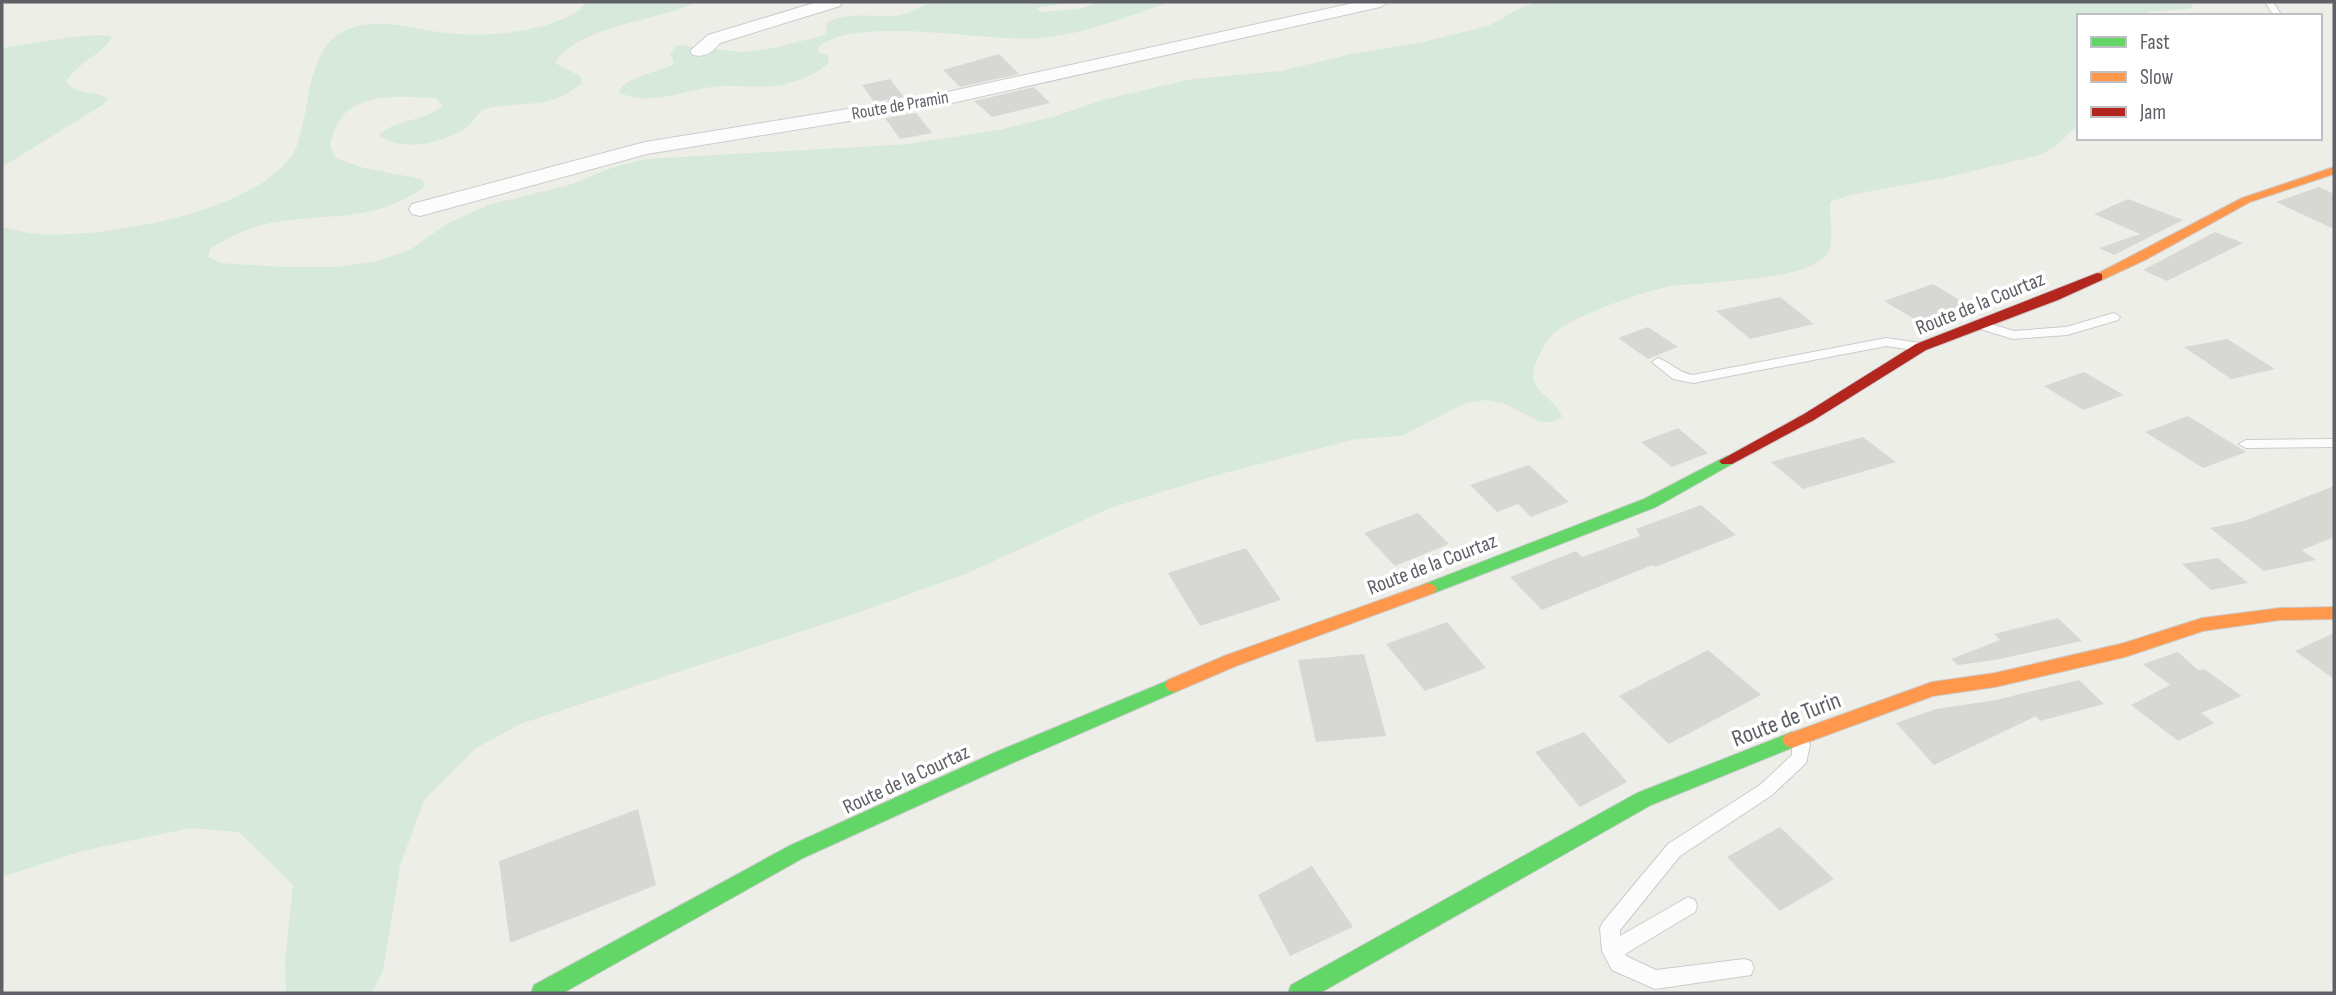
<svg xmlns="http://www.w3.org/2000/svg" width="2336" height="995" viewBox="0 0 2336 995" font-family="'Sofia Sans Condensed',sans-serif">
<rect width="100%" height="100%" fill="#eeeee9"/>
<g fill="#d7e9da">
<path d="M586,2H696C658,22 580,24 555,63L580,76L582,83C550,111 522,100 484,109C476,115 472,124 464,129C442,143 401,153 379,135C397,118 425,122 442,106L436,98C405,97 362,91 341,118C335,125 333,135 330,144L335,158L364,168L422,179L425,186C372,227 317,210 259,226C241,231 226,239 210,249L208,257L220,263L283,267H336L378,261L411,249L445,225L488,205L569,185L614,167L646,159L909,144L1003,129L1056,116L1102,100L1192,79L1280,71L1347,55L1427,41L1488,26L1522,7L1540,2H2187L2193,5L2190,9L2149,12L2147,16H2079V124L2056,146L2040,155L1943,178L1850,195L1830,202C1829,218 1836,241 1826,255C1807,282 1701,281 1667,287C1641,292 1574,316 1554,333C1546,340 1533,364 1533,375C1534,394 1557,400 1562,417L1554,422H1540L1503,403L1487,400L1466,403L1401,436L1356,439L1217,475L1110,508L968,573L854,614L520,724L475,749L424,800L400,866L383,971L371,993H286L285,961L293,885L239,832L190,828L82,851L2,877V227C14,229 26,233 38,234C102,239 273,211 298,143C310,110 306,52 342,32C378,13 421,32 457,34C488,36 516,33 546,25C560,21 580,13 586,2Z"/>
<path d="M931,2H1073L1037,8L1041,12L1079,9L1102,2H1170C1129,16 1085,34 1041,38C989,43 857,14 818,47V52L828,55L829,62C818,74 797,82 780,85C761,89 740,85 720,86C689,88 648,109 619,92C624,77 657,72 671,66L674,62L670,53L677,45L740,52L768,49L826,35L827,22C851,12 869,17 894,16C907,15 919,8 931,2Z"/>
<path d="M104,35L112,37C102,55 80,60 66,82C82,98 90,89 108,98L104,104L2,167V48L79,36Z"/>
</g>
<g fill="#d7d7d4">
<path d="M999,54L1019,74L960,87L943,70Z"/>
<path d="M890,79L904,97L874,102L862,85Z"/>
<path d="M1034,87L1050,103L992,117L974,101Z"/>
<path d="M916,113L932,133L900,139L885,118Z"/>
<path d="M2319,187L2334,194V229L2276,202Z"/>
<path d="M2128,199L2183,220L2114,255L2099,248L2140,234L2094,214Z"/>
<path d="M2215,232L2243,243L2167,281L2143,270Z"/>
<path d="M1933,284L1970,306L1921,323L1884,301Z"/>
<path d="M1780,297L1814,324L1750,339L1716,311Z"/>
<path d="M1648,327L1678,347L1648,359L1618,338Z"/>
<path d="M2227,339L2275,369L2231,379L2184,347Z"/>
<path d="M2084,372L2124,395L2083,410L2044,386Z"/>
<path d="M2188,416L2246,452L2203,468L2145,432Z"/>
<path d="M1678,428L1708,453L1672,467L1641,442Z"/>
<path d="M1863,437L1896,462L1803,489L1771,462Z"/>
<path d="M1529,465L1569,502L1531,517L1518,504L1497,512L1470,485Z"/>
<path d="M2334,486V537L2302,550L2316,560L2264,571L2210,528L2244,521Z"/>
<path d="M1701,505L1736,535L1655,567L1652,565L1542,610L1510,577L1576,551L1582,557L1640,536L1636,529Z"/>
<path d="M1418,513L1449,544L1395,566L1364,533Z"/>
<path d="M1246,548L1281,600L1200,626L1168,573Z"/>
<path d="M2218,558L2248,583L2211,590L2182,564Z"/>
<path d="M2058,618L2082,641L1995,660L1958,665L1951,659L2000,640L1994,634Z"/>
<path d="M1447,622L1486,668L1425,691L1386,644Z"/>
<path d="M2334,633V679L2295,651Z"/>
<path d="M1708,650L1761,695L1669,744L1619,696Z"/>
<path d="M2178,652L2198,670L2204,669L2242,696L2201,713L2214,723L2178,741L2131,705L2170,685L2143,664Z"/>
<path d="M1364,654L1386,736L1316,742L1298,660Z"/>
<path d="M2079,680L2104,704L2040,721L2036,716L1934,765L1896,723L1936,709L1996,700Z"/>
<path d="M1584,732L1627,782L1580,807L1535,752Z"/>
<path d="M638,809L656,885L510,943L499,861Z"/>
<path d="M1780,827L1834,879L1780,911L1727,857Z"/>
<path d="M1312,866L1353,927L1290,956L1258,895Z"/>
</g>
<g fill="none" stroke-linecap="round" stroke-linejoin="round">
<g stroke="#cbcbcb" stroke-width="2">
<g id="lane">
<path d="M2265,2H2273L2282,16H2274Z"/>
<path d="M2114,313L2120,317L2118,320L2067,335L2013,339L1977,328L1975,325L1981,321L2014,331L2066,327Z"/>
<path d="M1886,338L1920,343L1926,347L1920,351L1886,346L1693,383L1673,379L1652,362L1658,358C1671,363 1679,373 1693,375Z"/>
<path d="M2334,439V447L2246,448L2239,444L2246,440Z"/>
<path d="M1798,732L1804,734L1810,745L1806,763L1772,795L1680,856L1620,930V936L1688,897L1695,900L1697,906L1695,912L1625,954L1626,956L1656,970L1744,959L1751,961L1754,968L1751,975L1655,989L1612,970L1602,951L1600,928L1603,922L1668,844L1760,785L1792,755V745L1790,739L1792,734Z"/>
</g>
</g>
<g stroke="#cbcbcb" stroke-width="2">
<g id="street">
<path d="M817,2H842L840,6L720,43C713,52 705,58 693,55L690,51L708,35Z"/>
<path d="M1358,2H1388L1380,7L934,107L647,154L420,216L412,214L409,209L412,204L645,142L934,95Z"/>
</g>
</g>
<g stroke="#cbcccc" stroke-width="2">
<g id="fast">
<path d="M1727,456L1732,458L1735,461L1732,464L1656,507L1434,593H1422L1419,589L1422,585L1644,499Z"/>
<path d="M1174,678L1180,680L1183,685L1180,690L1010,764L803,858L563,993H531L534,985L789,846L996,752Z"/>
<path d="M1792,732L1799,735L1802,740L1799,745L1651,805L1320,993H1288L1291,985L1637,793Z"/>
</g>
</g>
<g stroke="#cbcccc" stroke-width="2">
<g id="slow">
<path d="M2334,167V174L2250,202L2147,259L2102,280L2097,281L2091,277L2242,198Z"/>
<path d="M1428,583L1434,585L1437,589L1434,593L1236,666L1180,690L1174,692L1168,690L1165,685L1168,680L1224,656Z"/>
<path d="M2334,607V619L2280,620L2203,631L2125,657L1995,687L1933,696L1792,748L1785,745L1782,740L1785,735L1932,682L1995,673L2124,643L2202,618L2280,608Z"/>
</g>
</g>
<g stroke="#cbcccc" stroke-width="2">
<path id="jam" d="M2097,273L2102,274V280L2058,300L1926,350L1814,420L1732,464H1722L1719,461L1804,414L1916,344Z"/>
</g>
<use href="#lane" fill="#fcfcfc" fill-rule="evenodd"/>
<use href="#street" fill="#fcfcfc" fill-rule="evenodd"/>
<use href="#fast" fill="#63d668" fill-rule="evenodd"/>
<use href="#slow" fill="#ff974d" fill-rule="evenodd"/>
<use href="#jam" fill="#b3261e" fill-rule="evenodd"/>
</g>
<g text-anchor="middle" stroke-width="7" stroke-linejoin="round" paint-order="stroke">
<g font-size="18" fill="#5e6066" stroke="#fff">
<text transform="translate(900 105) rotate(-10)" y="6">Route de Pramin</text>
</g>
<g font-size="21" fill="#5e6066" stroke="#fff">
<text transform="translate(1980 303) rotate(-22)" y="7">Route de la Courtaz</text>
<text transform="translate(1432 564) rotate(-21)" y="7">Route de la Courtaz</text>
<text transform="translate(906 779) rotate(-25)" y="7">Route de la Courtaz</text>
</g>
<g font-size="24" fill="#5e6066" stroke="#fff">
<text transform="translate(1786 719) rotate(-21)" y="8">Route de Turin</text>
</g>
</g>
<rect width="2336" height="995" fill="none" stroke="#5e6066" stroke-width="7"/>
<rect x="2077" y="14" width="245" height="126" fill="#ffffff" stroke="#bfbfc2" stroke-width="2"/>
<rect x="2091" y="37" width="35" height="10" fill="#63d668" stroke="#bfbfc2" stroke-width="2"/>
<text x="2140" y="49" font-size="21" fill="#5e6066">Fast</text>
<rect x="2091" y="72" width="35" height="10" fill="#ff974d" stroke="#bfbfc2" stroke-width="2"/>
<text x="2140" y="84" font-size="21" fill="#5e6066">Slow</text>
<rect x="2091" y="107" width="35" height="10" fill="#b3261e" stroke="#bfbfc2" stroke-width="2"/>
<text x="2140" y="119" font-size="21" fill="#5e6066">Jam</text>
</svg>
